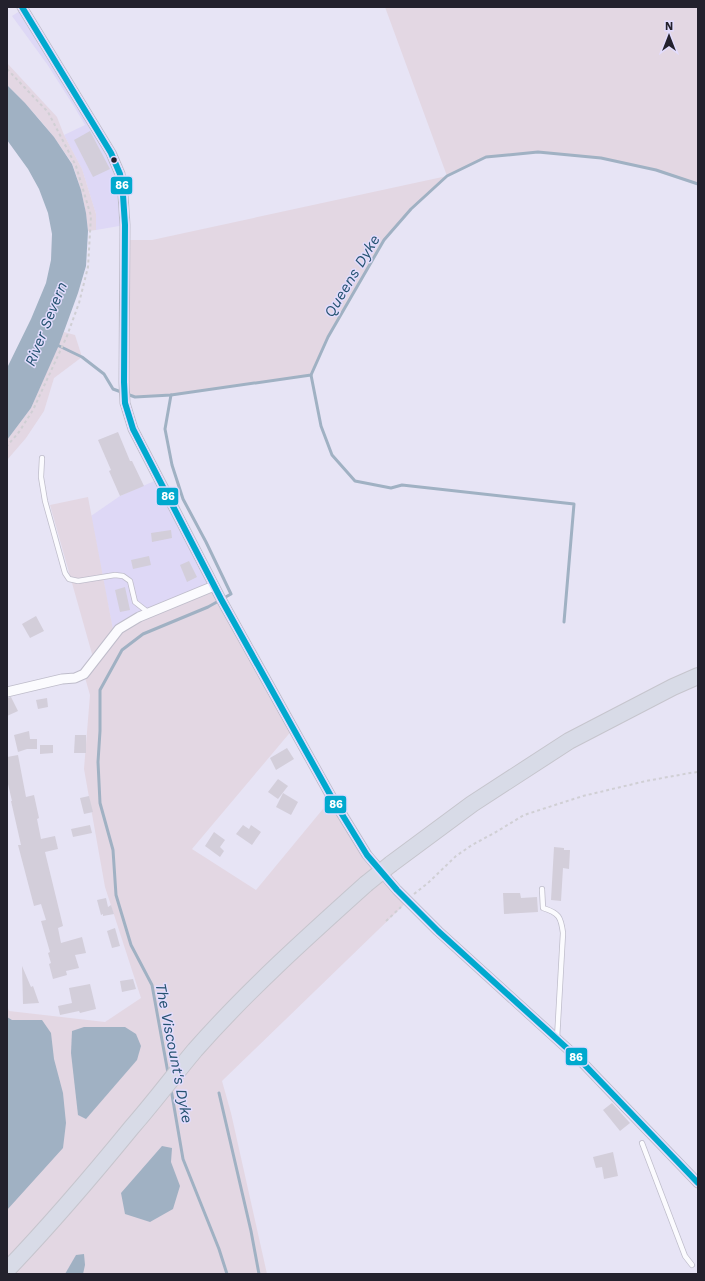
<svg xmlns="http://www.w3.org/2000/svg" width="705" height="1281" viewBox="0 0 705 1281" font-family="'Work Sans',sans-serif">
<rect width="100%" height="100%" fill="#e7e4f5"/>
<g fill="#ded8f6">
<path d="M23,9L120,174L125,225L96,230V214L82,169L64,135L85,125L75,108L47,64L12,16Z"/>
<path d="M159,479L214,586L114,636L91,516L120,496Z"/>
</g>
<g fill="#e3d7e3">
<path d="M385,7H698V184L656,170L601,158L538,152L486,157L447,176L411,209L384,240L328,337L311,375L171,395L135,397L124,393L125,240H152L447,176Z"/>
<path d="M7,63L57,117L64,135L82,169L96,214V230L88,231C86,209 81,187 73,166C71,160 66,155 63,150C47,126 27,105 7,85Z"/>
<path d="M64,332L75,335L82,357L54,378L44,411L26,438L7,460V440L31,408Z"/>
<path d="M88,497L114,635L119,629L214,586L293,729L192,849L256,890L332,798L367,855L408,901L222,1081L231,1113L267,1274H7V1005L9,1011L105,1022L141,998L105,887L84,769L90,695L84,674L94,661L50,505Z"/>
</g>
<g fill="#a0b1c3">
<path d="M7,85L25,103L54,137L72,164L81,190L86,213L88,231L86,266L78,293L59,345L31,408L7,440V368L31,319L46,283L51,260L52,234L48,213L39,189L28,169L7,140Z"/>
<path d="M7,1017L12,1020H42L51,1033L54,1059L63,1093L66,1123L63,1148L7,1210Z"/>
<path d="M84,1027H125L136,1034L141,1046L137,1060L86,1119L78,1115L71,1053L72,1031Z"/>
<path d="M162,1146L172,1148L171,1162L180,1186L173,1209L150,1222L125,1214L121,1193Z"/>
<path d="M84,1254L85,1265L83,1274H65L76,1255Z"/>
</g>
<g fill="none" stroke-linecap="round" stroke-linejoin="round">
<g stroke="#a0b1c3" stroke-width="3">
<path d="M55,344L82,357L104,374L113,389L135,397L171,395L311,375L328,337L384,240L411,209L447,176L486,157L538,152L601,158L656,170L698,184"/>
<path d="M311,375L321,426L332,455L355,481L391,488L402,485L574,504L564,622"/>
<path d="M168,1073L152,985L131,945L116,895L113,850L100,803L98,762L100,731V690L122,650L143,634L208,607L231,594L206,542L183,499L172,465L165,429L171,395"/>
<path d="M171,1089L183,1159L219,1249L227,1274"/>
<path d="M219,1093L251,1231L259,1274"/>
</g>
</g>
<g fill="#d3ceda">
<path d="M90,131L110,169L93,177L74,140Z"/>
<path d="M118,432L130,461H132L144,486L120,496L109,471L111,470L98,440Z"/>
<path d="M171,530L172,538L152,542L151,533Z"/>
<path d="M149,556L151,565L133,569L131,560Z"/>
<path d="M189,561L197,577L187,582L180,565Z"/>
<path d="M125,587L130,610L120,612L115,590Z"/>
<path d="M36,616L44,631L30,638L22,624Z"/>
<path d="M11,697L18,711L7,716V698Z"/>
<path d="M47,698L48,707L38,709L36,700Z"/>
<path d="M29,731L30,739H37V749H27L18,752L14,735Z"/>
<path d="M75,735H86V753H74Z"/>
<path d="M40,745H53V753L40,754Z"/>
<path d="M287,748L294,759L276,770L270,758Z"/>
<path d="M18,755L26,797L34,795L39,818L37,819L41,839L55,836L58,849L45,852L63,926L58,928L61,943L82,937L86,953L75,955L79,968L66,971L67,975L53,979L49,964L51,963L48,953L50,952L41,921L46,920L41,904L34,906L18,845H21L11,801H12L8,784H7V757Z"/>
<path d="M278,779L288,786L278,799L268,792Z"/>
<path d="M283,793L298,802L291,815L276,807Z"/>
<path d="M89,796L93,812L84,814L80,798Z"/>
<path d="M90,825L92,833L73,837L71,829Z"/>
<path d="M243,825L249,829L251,825L261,832L252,845L236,834Z"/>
<path d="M214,832L225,840L220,847L224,851L220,857L205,846Z"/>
<path d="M554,847L564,848V850H570L569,869L563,868L561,901L551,900Z"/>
<path d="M503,893H520L521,898L537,897L538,912L504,914Z"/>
<path d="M106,898L108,907L111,905L114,914L103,916V914L101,915L97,900Z"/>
<path d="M115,928L120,946L112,948L107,931Z"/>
<path d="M22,966L31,987L33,986L39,1003L23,1004Z"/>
<path d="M133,979L136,989L122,992L120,981Z"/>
<path d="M90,984L96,1009L80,1013L79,1011L60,1015L58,1006L72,1003L69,988Z"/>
<path d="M612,1103L630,1123L620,1131L603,1110Z"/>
<path d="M613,1152L618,1176L604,1179L602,1167L596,1168L593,1157Z"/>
</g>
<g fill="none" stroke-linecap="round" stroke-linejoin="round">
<g stroke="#bfbdcb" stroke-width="6">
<g id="lane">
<path d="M42,458L41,477L45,501L65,573L69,579L78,581L115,575L123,576L130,581L135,602L149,613"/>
<path d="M542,889L543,908C559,913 561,917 563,933L557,1039"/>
<path d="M642,1143L685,1256L692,1265"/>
</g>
</g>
<g stroke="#bfbdcb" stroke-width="11">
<g id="street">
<path d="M22,7L111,153L120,174L123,195L125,225L124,382L125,403L133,429L221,599L332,798L367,855L397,890L438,931L581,1061L698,1183"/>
<path d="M7,692L62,679L75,678L84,674L119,629L139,617L214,586"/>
</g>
</g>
<g stroke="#c6c5cd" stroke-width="18">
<g id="highway">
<path d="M391,864L472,804L569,741L673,687L698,676"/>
<path d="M7,1270C51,1224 92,1176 132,1127C154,1102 174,1075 195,1050C248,990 307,937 366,884"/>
</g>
</g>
<g stroke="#d0cfd4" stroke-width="2" stroke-dasharray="3 3" stroke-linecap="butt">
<path d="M7,69L48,112L76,166L91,216L88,267L79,303L67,336L33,410L19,432L7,446"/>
<path d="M414,894L428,883L456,856L472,845L496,832L524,815L583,796L646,781L690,773L698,772"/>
<path d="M386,921L401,907"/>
</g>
<use href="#lane" stroke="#fbfbfe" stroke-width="4.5"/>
<use href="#street" stroke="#fbfbfe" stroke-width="9"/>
<use href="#highway" stroke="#d8dbe7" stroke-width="16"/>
<g stroke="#c6c5cd" stroke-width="18" stroke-linecap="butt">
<path id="highway-bridge" d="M366,884L391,864"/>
</g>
<use href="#highway-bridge" stroke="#d8dbe7" stroke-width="16"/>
<g stroke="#e2dcfd" stroke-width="9">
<path id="bus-1" d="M22,7L111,153L120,174L123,195L125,225L124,382L125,403L133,429L221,599L332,798L367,855L397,890L438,931L581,1061L698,1183"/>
</g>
<use href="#bus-1" stroke="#00a9ce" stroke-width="6"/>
</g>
<circle fill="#23212d" stroke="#e2dcfd" stroke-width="1.5" cx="114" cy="160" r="3.5"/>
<g text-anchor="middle" stroke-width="3" stroke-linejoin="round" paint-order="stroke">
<g font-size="15" font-style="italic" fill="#245270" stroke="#e2dcfd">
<text transform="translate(352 276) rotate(-59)" y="5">Queens Dyke</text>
<text transform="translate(46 324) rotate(-68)" y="5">River Severn</text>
<text transform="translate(174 1053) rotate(79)" y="5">The Viscount's Dyke</text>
</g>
</g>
<g stroke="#e2dcfd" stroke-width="1.5">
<rect x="110" y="176" width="23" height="19" rx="4" fill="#00a9ce"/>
<rect x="156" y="487" width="23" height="19" rx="4" fill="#00a9ce"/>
<rect x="324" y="795" width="23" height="19" rx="4" fill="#00a9ce"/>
<rect x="565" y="1047" width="23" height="19" rx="4" fill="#00a9ce"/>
</g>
<g font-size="11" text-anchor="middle" font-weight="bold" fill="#fff">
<text x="122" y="189">86</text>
<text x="168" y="500">86</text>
<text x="336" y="808">86</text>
<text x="576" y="1061">86</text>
</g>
<rect width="705" height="1281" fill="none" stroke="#23212d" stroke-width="16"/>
<g transform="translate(669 36)" stroke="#e2dcfd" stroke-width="3" paint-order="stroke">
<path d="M0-3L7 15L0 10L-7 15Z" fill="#23212d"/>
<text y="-6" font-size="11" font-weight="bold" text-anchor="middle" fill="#23212d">N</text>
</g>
</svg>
